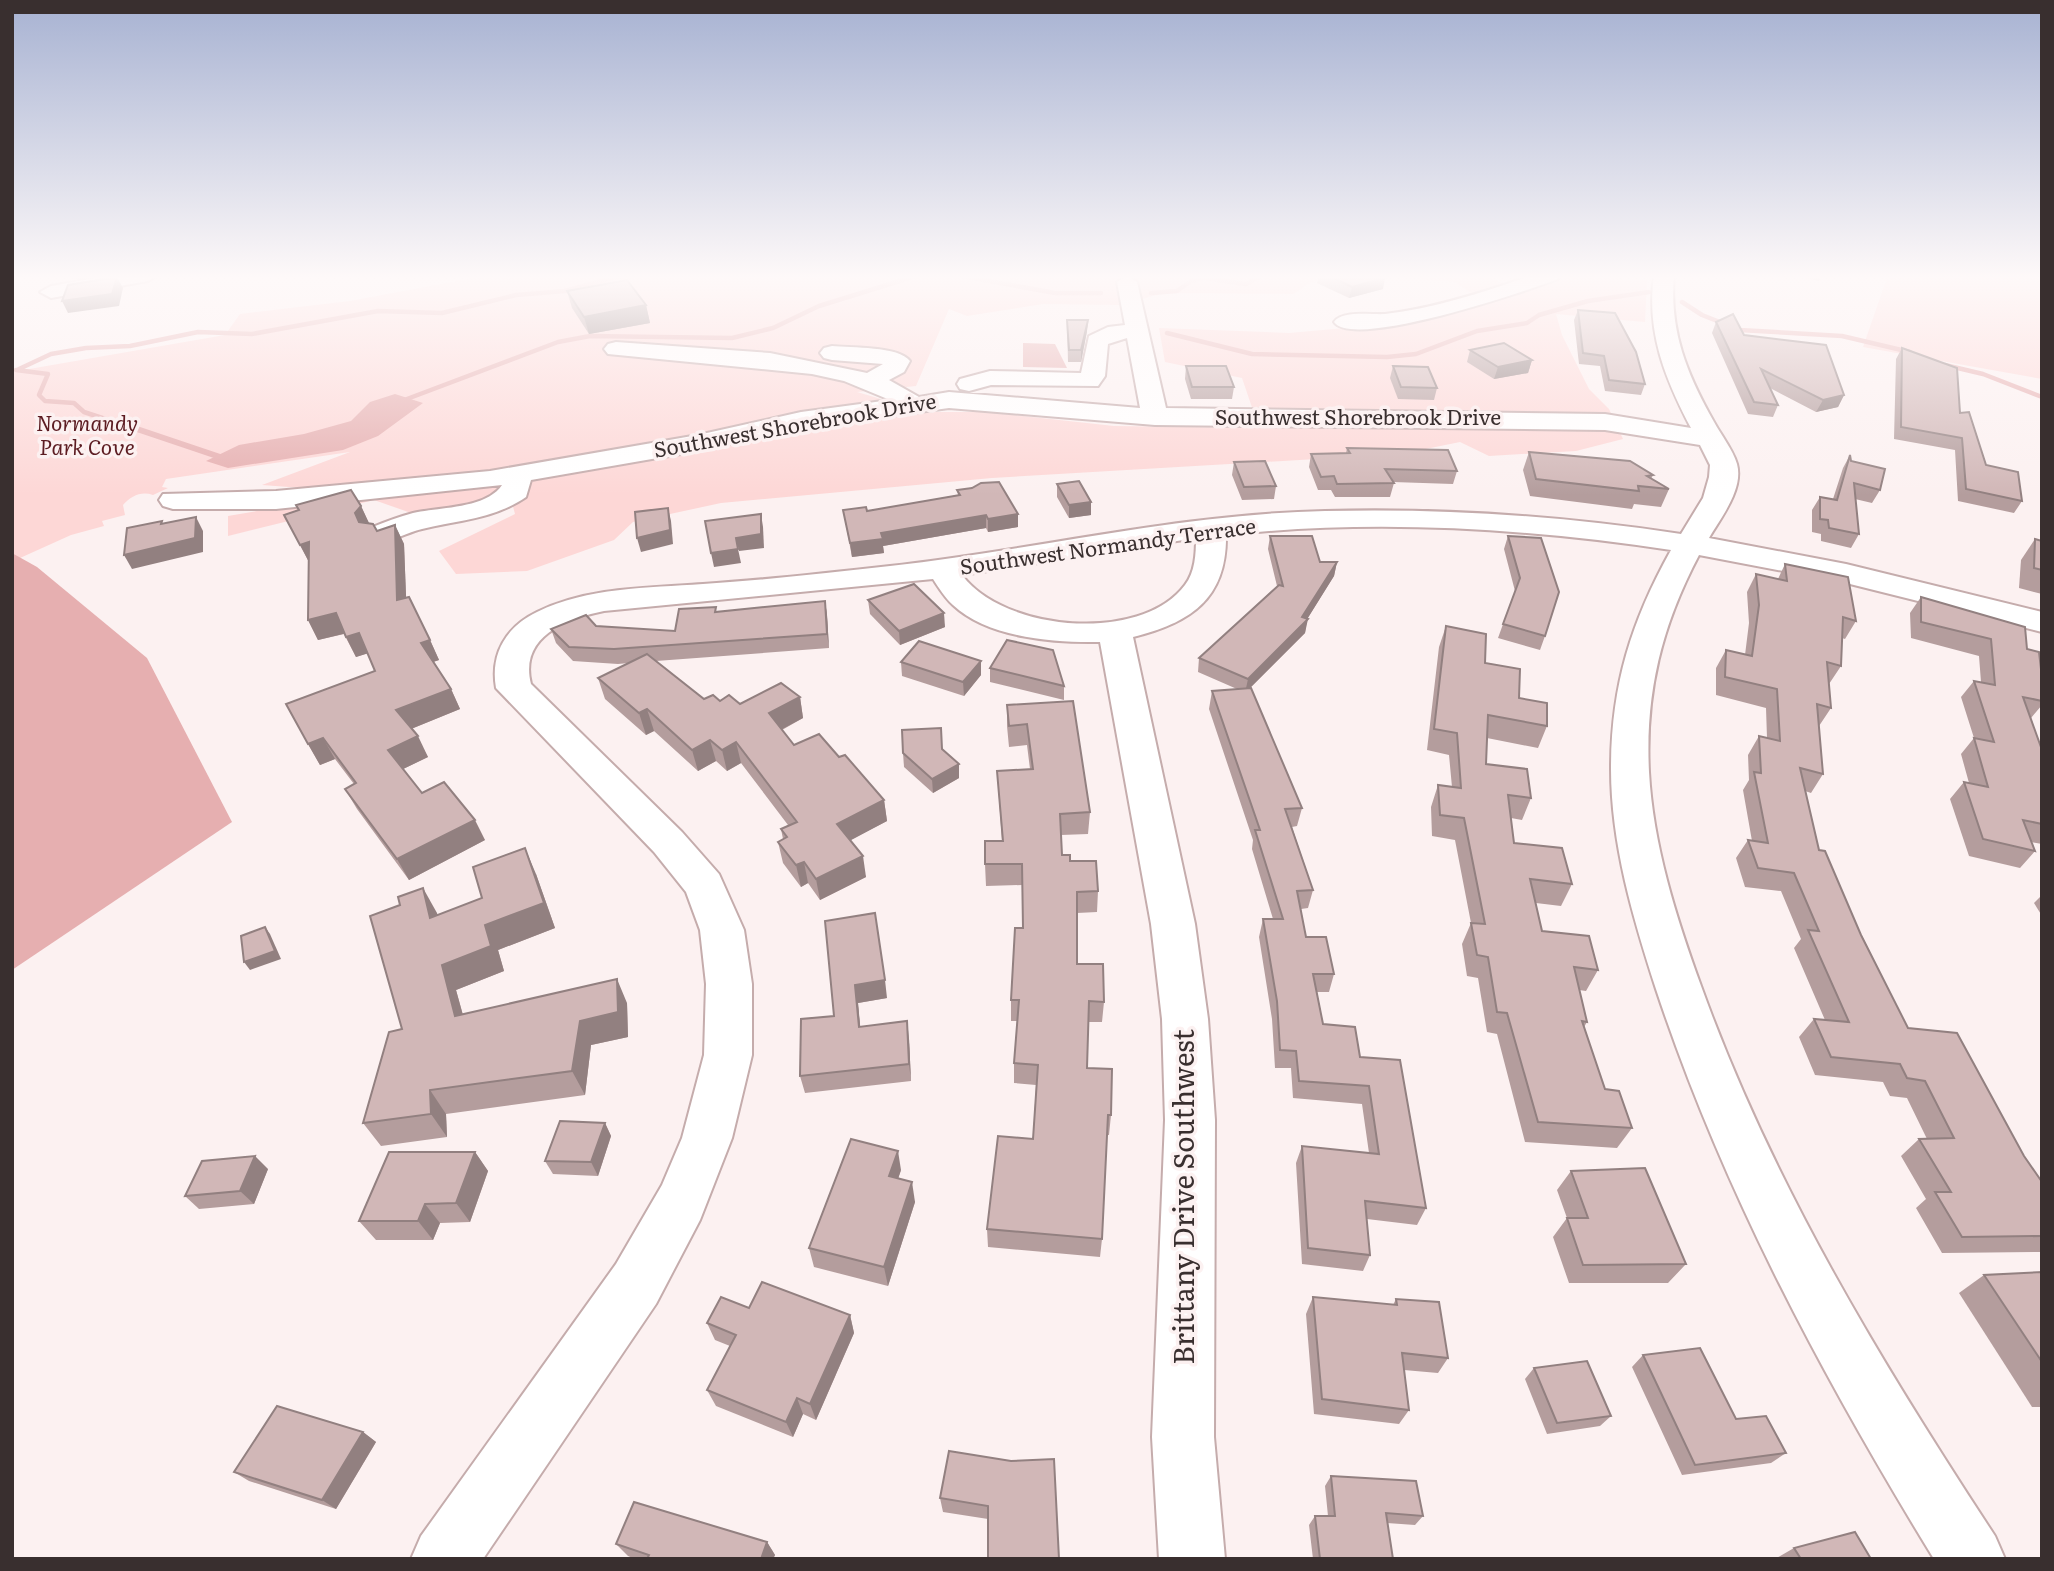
<svg xmlns="http://www.w3.org/2000/svg" width="2054" height="1571" viewBox="0 0 2054 1571" font-family="Literata,serif">
<rect width="100%" height="100%" fill="#fcf1f1"/>
<g fill="#fdd7d6">
<path d="M489,275H1344L1310,283L1293,294L1163,293L1122,305L1043,304L967,316L949,309L916,386L857,392L926,412H985L1114,426L1259,428L1242,378L1165,362L1159,328L1289,333L1379,325L1483,301L1455,282L1368,275H1483L1518,290L1565,275L1647,281L1645,322L1556,314L1562,335L1589,389L1609,409L1623,439L1576,451L1489,456L1460,442L1401,454L992,478L721,503L633,522L614,540L527,571L456,574L439,551L515,514L511,499L414,514L374,500L228,536V516L321,500L316,489L262,485L350,452L166,479L162,487L168,488L153,495C141,491 131,496 123,505L125,515L102,521L104,526L71,535L20,558L12,553V372L225,335L240,314L350,301Z"/>
<path d="M1888,275H2042V379L1863,347Z"/>
</g>
<g fill="#e6afb0">
<path d="M1023,343L1055,344L1067,368L1023,367Z"/>
<path d="M395,394L423,403L378,436L343,450L228,468L206,461L239,445L304,434L351,421L370,402Z"/>
<path d="M12,553L37,567L147,658L232,822L12,970Z"/>
</g>
<g fill="none" stroke-linecap="round" stroke-linejoin="round">
<g stroke="#e6afb0" stroke-width="4.5">
<path d="M741,275H768"/>
<path d="M956,275L1055,293H1101"/>
<path d="M1151,293L1177,291L1191,281L1203,278L1246,284L1263,275"/>
<path d="M1682,302L1702,315L1740,330L1842,336L1910,352"/>
<path d="M1167,333L1252,354L1387,357L1416,354L1477,331L1527,323L1539,315L1588,301L1649,292"/>
<path d="M1945,365L1983,374L2042,397"/>
<path d="M19,369L51,354L86,348L130,346L198,332L252,334L378,311L442,313L516,295L565,291L623,275"/>
<path d="M16,370L48,374L39,395L45,401L74,403L84,412L139,430"/>
<path d="M399,402L558,342L590,336L732,338L773,328L819,306L919,275"/>
</g>
<path stroke="#e6afb0" stroke-width="6" d="M134,428L223,458"/>
<g stroke="#c5acac" stroke-width="4">
<g id="minor">
<path d="M113,275H158L148,281L51,298L40,292L51,286Z"/>
<path d="M1532,275H1561L1558,279C1527,291 1353,350 1334,322C1342,310 1372,315 1385,314C1435,308 1485,292 1532,275Z"/>
<path d="M1654,275H1674C1669,331 1687,374 1714,422C1721,435 1733,450 1737,464C1744,489 1720,519 1709,538L1846,564L2042,612V632L1846,583L1699,555C1662,625 1645,692 1649,772C1653,845 1676,917 1701,986C1772,1183 1880,1361 1995,1536L2005,1559H1934C1823,1378 1723,1191 1656,989C1633,918 1611,844 1611,769C1611,686 1631,622 1671,550C1526,528 1373,519 1226,535C1227,599 1190,623 1133,637L1195,924L1208,1019L1215,1120L1214,1437L1225,1559H1159L1152,1437L1165,1120L1162,1019L1151,924L1100,642C1055,643 988,638 953,605C945,598 939,588 933,579L604,611C565,619 519,637 531,684L682,832L719,874L744,930L752,984V1055L732,1138L700,1220L656,1304L483,1559H411L421,1536L616,1264L662,1185L682,1138L704,1055L706,984L700,930L686,892L654,852L496,688C490,654 506,627 537,612C588,587 647,588 703,584C765,580 828,573 890,566C1035,550 1178,514 1325,511C1444,508 1564,516 1681,534L1703,498L1709,477L1710,465L1700,445L1605,430L1155,425L949,408L801,428L698,451L531,480L526,497C494,519 459,520 422,529C404,533 390,545 370,540L366,534L370,528C385,522 398,517 413,513C439,507 486,509 502,485L276,509H173L163,506L159,500L163,494L276,491L490,471L698,435L801,412L890,400L844,381L812,374L608,354L604,349L608,344L616,342L770,353L867,373L883,364L832,360L824,358L820,353L824,348L832,346C851,348 899,346 910,361L904,372L889,380L919,397L949,392L1140,408L1127,338L1108,344L1105,376L1098,386L991,385L969,391L960,389L957,384L960,379L990,371L1081,373L1089,336L1108,327L1125,325L1117,282L1127,276L1137,282L1166,408L1605,414L1691,428C1665,378 1646,332 1654,275ZM1196,538C1196,554 1195,572 1185,585C1141,644 1003,631 962,575Z"/>
</g>
</g>
<use href="#minor" fill="#fff" fill-rule="evenodd"/>
</g>
<g fill="#b49d9d">
<path d="M62,275H99L77,279Z"/>
<path d="M1319,275H1379L1383,289L1349,298L1317,283Z"/>
<path d="M1794,275H1821L1819,281Z"/>
<path d="M567,291L646,305L650,323L589,334L572,308Z"/>
<path d="M1578,310L1645,384L1641,395L1605,391L1600,366L1579,364L1574,320Z"/>
<path d="M1067,320H1088L1087,331L1081,362H1068Z"/>
<path d="M1716,322L1844,395L1838,407L1816,412L1770,388L1778,405L1773,417L1748,414L1712,333Z"/>
<path d="M1902,348L1960,413L1986,465L2022,501L2014,513L1958,501L1955,450L1894,439L1896,359Z"/>
<path d="M1470,350L1532,360L1528,373L1494,379L1467,362Z"/>
<path d="M1186,366L1234,387L1232,399H1191L1185,379Z"/>
<path d="M1393,366L1437,388L1434,400L1398,399L1390,378Z"/>
<path d="M1347,448L1457,471L1453,484L1393,482L1394,483L1390,497H1335L1331,490H1318L1309,467L1311,454L1346,453Z"/>
<path d="M1529,452L1653,475L1651,479L1669,489L1661,507L1634,504L1632,509L1530,496L1523,470Z"/>
<path d="M1850,455L1851,461L1880,490L1872,503L1855,499L1859,534L1851,548L1821,541V534L1812,532V510L1820,497L1833,499L1843,468Z"/>
<path d="M1234,462L1276,486L1274,499L1242,500L1232,475Z"/>
<path d="M1057,484L1091,502V515L1069,518L1057,497Z"/>
<path d="M957,490L1018,514V527L988,532L986,528L883,546L884,553L852,557L843,510L867,511L958,495Z"/>
<path d="M361,506L369,524L377,531L395,525L404,544L406,598L430,640L439,660L433,662L451,689L460,709L411,729L428,757L403,769L422,793L485,840L409,880L357,809L345,789L354,784L335,759L320,765L308,744L375,671L368,653L356,657L344,634L318,640L308,620L309,562L284,515Z"/>
<path d="M1270,536L1320,562H1337L1334,576L1307,619L1305,633L1250,688L1302,808L1297,826L1292,827L1313,890L1308,908L1301,909L1306,937L1334,974L1329,992H1317L1323,1024L1360,1057L1426,1208L1417,1225L1367,1219L1370,1255L1363,1271L1302,1264L1296,1163L1302,1146L1369,1153L1362,1104L1293,1098L1291,1068H1275L1272,1019L1259,937L1263,919H1273L1252,849L1253,840L1209,709L1212,691L1237,689L1198,672L1199,658L1277,586L1268,549Z"/>
<path d="M1508,536L1545,636L1540,650L1498,638L1515,591L1504,549Z"/>
<path d="M2035,539L2042,541V594L2019,588L2021,560Z"/>
<path d="M1785,564L1856,621L1845,639L1842,638L1841,666L1829,684L1831,708L1819,726L1823,774L1811,793L1805,791L1819,850L1908,1028L2024,1156L2042,1182V1252L1942,1253L1916,1208L1926,1199L1901,1156L1919,1139H1927L1907,1098L1890,1096L1883,1082L1815,1075L1799,1037L1814,1019L1825,1020L1794,948L1801,939L1781,891L1745,887L1736,858L1748,840L1752,841L1743,790L1749,780L1748,755L1759,736L1767,738L1766,708L1716,695V668L1726,650L1745,655L1749,623L1747,592L1756,574L1778,579Z"/>
<path d="M1921,597L2027,649L2042,678V705L2031,718L2042,750V844L2031,842L2035,851L2020,868L1969,856L1950,799L1964,782L1969,783L1961,754L1974,738L1961,697L1974,681L1981,682L1979,656L1911,638L1910,613Z"/>
<path d="M868,600L945,627L900,645L870,614Z"/>
<path d="M825,601L827,615L829,648L656,661L704,699L740,704L800,697L803,718L782,730L794,745L839,757L884,800L887,821L850,840L866,877L820,900L808,883L801,887L783,863L778,842L783,839L781,829L788,825L741,763L727,771L716,761L698,771L654,731L646,735L605,699L598,678L629,663L618,664L573,661L556,643L551,629L596,626L675,631L717,612Z"/>
<path d="M1446,626L1485,663L1547,726L1538,748L1487,738L1486,764L1531,798L1522,820L1511,818L1514,843L1572,884L1561,906L1536,903L1542,931L1598,970L1586,991L1579,990L1587,1022L1584,1027L1605,1089L1632,1128L1617,1148L1525,1142L1497,1034L1487,1032L1478,978L1467,976L1462,944L1471,923L1455,840L1432,836L1431,807L1438,785L1452,787L1449,755L1427,750L1439,647Z"/>
<path d="M981,661V675L964,696L902,676L901,662Z"/>
<path d="M990,668L1064,686V700L990,682Z"/>
<path d="M1073,701L1090,812L1088,834L1061,835L1062,855L1070,861L1098,891L1097,912L1077,913V964L1104,1002L1102,1022H1088L1087,1068L1111,1115L1109,1135H1107L1102,1239L1100,1257L988,1247L987,1229L1033,1139L1036,1085L1014,1083V1063L1017,1021H1011V1000L1023,928L1022,885L986,886L985,864L1002,841L997,771L1030,769L1027,745L1009,747L1007,726V705Z"/>
<path d="M942,750L959,764V778L933,793L904,767L903,753Z"/>
<path d="M536,874L555,928L498,950L504,971L456,990L463,1015L627,1003L628,1037L591,1045L585,1095L446,1114L447,1137L381,1146L363,1123L402,1029L400,905L437,913V915L482,898Z"/>
<path d="M2042,895V916L2034,903Z"/>
<path d="M825,921L887,998L858,1003L860,1027L909,1039L911,1081L805,1093L800,1076L834,1016Z"/>
<path d="M605,1123L611,1136L598,1176L553,1174L545,1161Z"/>
<path d="M475,1152L488,1171L470,1222L440,1223L433,1240H376L359,1221Z"/>
<path d="M268,1169L254,1204L199,1209L185,1196Z"/>
<path d="M901,1170L898,1179L915,1202L888,1286L814,1267L809,1248Z"/>
<path d="M1571,1171L1686,1264L1668,1283H1569L1553,1237L1567,1218L1557,1190Z"/>
<path d="M2042,1272V1407H2032L1959,1293L1984,1275Z"/>
<path d="M1313,1297L1393,1305L1396,1299L1448,1358L1438,1373L1404,1370L1409,1410L1399,1424L1314,1414L1306,1314Z"/>
<path d="M749,1308L850,1315L854,1333L816,1420L803,1414L793,1437L716,1406L707,1390L730,1346L715,1340L707,1323Z"/>
<path d="M1643,1355L1736,1419L1786,1453L1771,1463L1682,1475L1632,1367Z"/>
<path d="M1534,1368L1611,1416L1600,1426L1547,1434L1525,1379Z"/>
<path d="M363,1432L376,1442L336,1509L249,1481L234,1472Z"/>
<path d="M1011,1461L988,1519L943,1512L940,1498Z"/>
<path d="M1331,1476L1423,1516L1415,1525L1387,1523L1393,1559H1313L1309,1525L1315,1516H1328L1325,1486Z"/>
<path d="M767,1542L775,1555L773,1559H635L628,1556L616,1544Z"/>
<path d="M1794,1548L1871,1559H1775Z"/>
</g>
<g fill="#928080">
<path d="M75,275H99L77,279Z"/>
<path d="M117,277L123,288L119,306L68,313L62,301Z"/>
<path d="M1385,278L1383,289L1349,298L1352,287Z"/>
<path d="M646,305L650,323L589,334L584,317Z"/>
<path d="M1088,320L1087,331L1081,362V350Z"/>
<path d="M1532,360L1528,373L1494,379L1498,367Z"/>
<path d="M1844,395L1838,407L1816,412L1823,400Z"/>
<path d="M1091,502V515L1069,518V505Z"/>
<path d="M361,506L370,525L364,533L355,513Z"/>
<path d="M668,508L671,521L673,544L641,552L637,538Z"/>
<path d="M761,514L763,527L764,548L739,551L736,538Z"/>
<path d="M1018,514V527L988,532V519Z"/>
<path d="M986,515V528L883,546L884,553L852,557L850,543L881,533Z"/>
<path d="M196,517L203,531V552L132,569L124,555Z"/>
<path d="M395,525L404,544L407,620L397,600Z"/>
<path d="M309,542L310,564L300,545Z"/>
<path d="M738,549L741,563L714,567L711,553Z"/>
<path d="M1337,562L1334,576L1306,621L1308,619L1305,633L1245,693L1248,679L1302,617Z"/>
<path d="M825,601L827,615L829,648L827,634Z"/>
<path d="M336,613L347,633L318,640L308,620Z"/>
<path d="M944,613L945,627L900,645L899,631Z"/>
<path d="M359,633L369,653L356,657L346,637Z"/>
<path d="M430,640L439,660L430,663L421,643Z"/>
<path d="M981,661V675L964,696L963,682Z"/>
<path d="M451,689L460,709L406,731L396,710Z"/>
<path d="M800,697L803,718L773,734L769,713Z"/>
<path d="M647,709L654,731L646,735L639,713Z"/>
<path d="M418,736L428,757L399,771L388,750Z"/>
<path d="M323,738L335,759L320,765L308,744Z"/>
<path d="M710,740L716,761L698,771L692,750Z"/>
<path d="M736,742L741,763L727,771L722,750Z"/>
<path d="M959,764V778L933,793L932,779Z"/>
<path d="M884,800L887,821L840,846L837,824Z"/>
<path d="M475,820L485,840L409,880L397,859Z"/>
<path d="M525,848L536,874L555,928L498,950L504,971L456,990L470,1041L455,1016L442,965L485,925Z"/>
<path d="M863,856L866,877L820,900L816,879Z"/>
<path d="M804,862L808,883L801,887L796,865Z"/>
<path d="M423,888L437,913L444,943L430,918Z"/>
<path d="M265,927L270,934L281,959L250,970L244,962Z"/>
<path d="M617,979L627,1003L628,1037L591,1045L585,1095L572,1071L580,1021Z"/>
<path d="M885,980L887,998L858,1003L862,1045L859,1027L855,985Z"/>
<path d="M907,1021L909,1039L911,1081L909,1064Z"/>
<path d="M430,1090L446,1114L447,1137L431,1114Z"/>
<path d="M605,1123L611,1136L598,1176L591,1162Z"/>
<path d="M898,1151L901,1170L892,1196L889,1176Z"/>
<path d="M475,1152L488,1171L470,1222L456,1203Z"/>
<path d="M255,1156L268,1169L254,1204L240,1191Z"/>
<path d="M912,1182L915,1202L888,1286L884,1267Z"/>
<path d="M425,1204L440,1223L433,1240L418,1221Z"/>
<path d="M850,1315L854,1333L816,1420L810,1404Z"/>
<path d="M797,1398L803,1414L793,1437L786,1422Z"/>
<path d="M363,1432L376,1442L336,1509L322,1500Z"/>
<path d="M767,1542L775,1555L773,1559H761Z"/>
</g>
<g fill="#d1b7b7" stroke="#928080" stroke-width="2">
<path d="M1327,275H1379L1385,278L1352,287Z"/>
<path d="M117,277L112,294L62,301L68,285Z"/>
<path d="M627,280L646,305L584,317L567,291Z"/>
<path d="M1578,310L1615,313L1636,352L1645,384L1609,380L1604,356L1583,353Z"/>
<path d="M1733,314L1744,335L1826,345L1844,395L1823,400L1761,369L1778,405L1754,402L1716,322Z"/>
<path d="M1067,320H1088L1081,350H1069Z"/>
<path d="M1504,343L1532,360L1498,367L1470,350Z"/>
<path d="M1902,348L1957,368L1960,413L1969,412L1986,465L2018,472L2022,501L1966,489L1962,438L1901,427Z"/>
<path d="M1186,366H1226L1234,387H1192Z"/>
<path d="M1393,366L1428,367L1437,388L1401,387Z"/>
<path d="M1347,448L1448,450L1457,471L1385,469L1394,483L1337,484L1334,476L1321,477L1311,454L1350,453Z"/>
<path d="M1529,452L1630,461L1653,475L1647,476L1669,489L1638,486L1639,491L1536,479Z"/>
<path d="M1850,455L1851,461L1885,469L1880,490L1854,483L1859,534L1829,528L1828,520L1820,519V497L1837,500Z"/>
<path d="M1265,461L1276,486L1244,487L1234,462Z"/>
<path d="M1079,481L1091,502L1069,505L1057,484Z"/>
<path d="M999,482L1018,514L988,519L986,515L881,533L883,539L850,543L843,510L866,507L867,511L960,495L957,490L972,488L981,483Z"/>
<path d="M351,490L361,506L355,513L359,522L373,524L377,531L395,525L397,600L409,597L430,640L421,643L451,689L396,710L418,736L388,750L422,793L444,782L475,820L397,859L345,789L356,783L323,738L308,744L286,704L375,671L359,633L346,637L336,613L308,620L309,542L300,545L284,515L299,510L296,505Z"/>
<path d="M668,508L670,530L637,538L635,512Z"/>
<path d="M761,514V534L736,538L738,549L711,553L705,521Z"/>
<path d="M196,517L195,538L124,555L127,528L162,521L161,524Z"/>
<path d="M1270,536H1312L1320,562H1337L1302,617L1308,619L1248,679L1199,658L1279,585L1283,586Z"/>
<path d="M1508,536L1541,538L1559,592L1545,636L1503,624L1520,578Z"/>
<path d="M2035,539L2042,541V570L2034,568Z"/>
<path d="M1785,564L1848,577L1856,621L1843,617L1841,666L1827,662L1831,708L1817,704L1823,774L1800,768L1819,850L1825,851L1861,935L1908,1028L1957,1033L2024,1156L2042,1182V1236L1962,1237L1935,1192H1951L1919,1139L1954,1138L1925,1081L1907,1078L1900,1064L1831,1057L1814,1019L1849,1022L1808,930L1819,931L1794,873L1758,868L1748,840L1768,843L1754,772L1761,773L1759,736L1780,741L1777,689L1725,677L1726,650L1752,656L1759,605L1756,574L1787,581Z"/>
<path d="M914,584L944,613L899,631L868,600Z"/>
<path d="M1921,597L2025,627L2027,649L2039,652L2042,678V701L2023,697L2042,750V824L2023,820L2035,851L1983,839L1964,782L1988,787L1974,738L1994,742L1974,681L1995,685L1991,639L1921,622Z"/>
<path d="M825,601L827,634L614,649L569,647L551,629L586,615L596,626L675,631L679,609L716,607L715,612Z"/>
<path d="M1446,626L1486,634L1485,663L1520,669L1519,698L1547,703V726L1488,715L1486,764L1527,769L1531,798L1508,795L1514,843L1562,848L1572,884L1530,879L1542,931L1589,936L1598,970L1574,967L1587,1022L1582,1021L1605,1089L1619,1091L1632,1128L1538,1122L1507,1013L1497,1012L1488,957L1477,955L1471,923L1485,924L1464,818L1440,815L1438,785L1461,788L1457,733L1434,729Z"/>
<path d="M1007,640L1053,650L1064,686L990,668Z"/>
<path d="M919,641L981,661L963,682L901,662Z"/>
<path d="M647,654L704,699L713,695L720,701L729,695L740,704L781,683L800,697L769,713L794,745L819,734L839,757L845,755L884,800L837,824L863,856L816,879L804,862L796,865L778,842L787,837L781,829L797,822L736,742L722,750L710,740L692,750L647,709L639,713L598,678Z"/>
<path d="M1251,688L1302,808L1285,809L1313,890L1297,891L1306,937H1326L1334,974H1313L1323,1024L1355,1027L1360,1057L1400,1060L1426,1208L1365,1201L1370,1255L1308,1248L1302,1146L1379,1154L1369,1086L1299,1081L1296,1051L1280,1050L1277,1001L1263,919H1283L1255,830H1260L1212,691Z"/>
<path d="M1073,701L1090,812L1060,814L1062,855H1070V861H1096L1098,891L1077,892V964H1103L1104,1002L1089,1001L1087,1068L1112,1069L1111,1115H1108L1102,1239L987,1229L998,1136L1033,1139L1038,1065L1014,1063L1019,1000H1011L1015,928H1023L1022,864H985V841H1003L997,771L1033,769L1027,724L1009,726L1007,705Z"/>
<path d="M941,728L942,749L959,764L932,779L903,753L902,730Z"/>
<path d="M525,848L544,903L485,925L491,946L442,965L455,1016L617,979L618,1012L580,1021L572,1071L430,1090L431,1114L363,1123L389,1032L402,1029L370,916L400,905L398,897L423,888L430,918L482,898L473,867Z"/>
<path d="M875,913L885,980L855,985L859,1027L907,1021L909,1064L800,1076L801,1019L834,1016L825,921Z"/>
<path d="M265,927L275,951L244,962L241,936Z"/>
<path d="M560,1121L605,1123L591,1162L545,1161Z"/>
<path d="M851,1139L898,1151L889,1176L912,1182L884,1267L809,1248Z"/>
<path d="M389,1152H475L456,1203L425,1204L418,1221H359Z"/>
<path d="M255,1156L240,1191L185,1196L202,1161Z"/>
<path d="M1645,1168L1686,1264L1583,1265L1567,1218H1588L1571,1171Z"/>
<path d="M2042,1272V1362L1984,1275Z"/>
<path d="M762,1282L850,1315L810,1404L797,1398L786,1422L707,1390L736,1335L707,1323L721,1297L749,1308Z"/>
<path d="M1313,1297L1397,1305L1396,1299L1439,1302L1448,1358L1402,1353L1409,1410L1322,1399Z"/>
<path d="M1700,1348L1736,1419L1766,1416L1786,1453L1695,1465L1643,1355Z"/>
<path d="M1587,1361L1611,1416L1557,1423L1534,1368Z"/>
<path d="M277,1406L363,1432L322,1500L234,1472Z"/>
<path d="M949,1451L1011,1461L1054,1459L1059,1559H988V1506L940,1498Z"/>
<path d="M1331,1476L1416,1481L1423,1516L1386,1513L1393,1559H1320L1315,1516H1335Z"/>
<path d="M634,1502L767,1542L761,1559H647L649,1555L616,1544Z"/>
<path d="M1855,1532L1871,1559H1801L1794,1548Z"/>
</g>
<linearGradient id="sky" x2="0" y2="1"><stop stop-color="#a7b2d2"/><stop offset="0.56" stop-color="#fef9f9"/><stop offset="1" stop-color="#fef9f9" stop-opacity="0"/></linearGradient>
<rect width="2054" height="495" fill="url(#sky)"/>
<g text-anchor="middle" stroke-width="7" stroke-linejoin="round" paint-order="stroke">
<g font-size="21" fill="#392f2f" stroke="#fcf1f1">
<text x="1358" y="425">Southwest Shorebrook Drive</text>
<text transform="translate(795 426) rotate(-10)" y="7">Southwest Shorebrook Drive</text>
<text transform="translate(1108 547) rotate(-8)" y="7">Southwest Normandy Terrace</text>
</g>
<g font-size="21" font-style="italic" fill="#5c1c22" stroke="#fcf1f1">
<text x="87" y="431">Normandy<tspan x="87" dy="24">Park Cove</tspan></text>
</g>
<g font-size="28" fill="#392f2f" stroke="#fcf1f1">
<text transform="translate(1184 1197) rotate(-90)" y="10">Brittany Drive Southwest</text>
</g>
</g>
<rect width="2054" height="1571" fill="none" stroke="#392f2f" stroke-width="28"/>
</svg>
